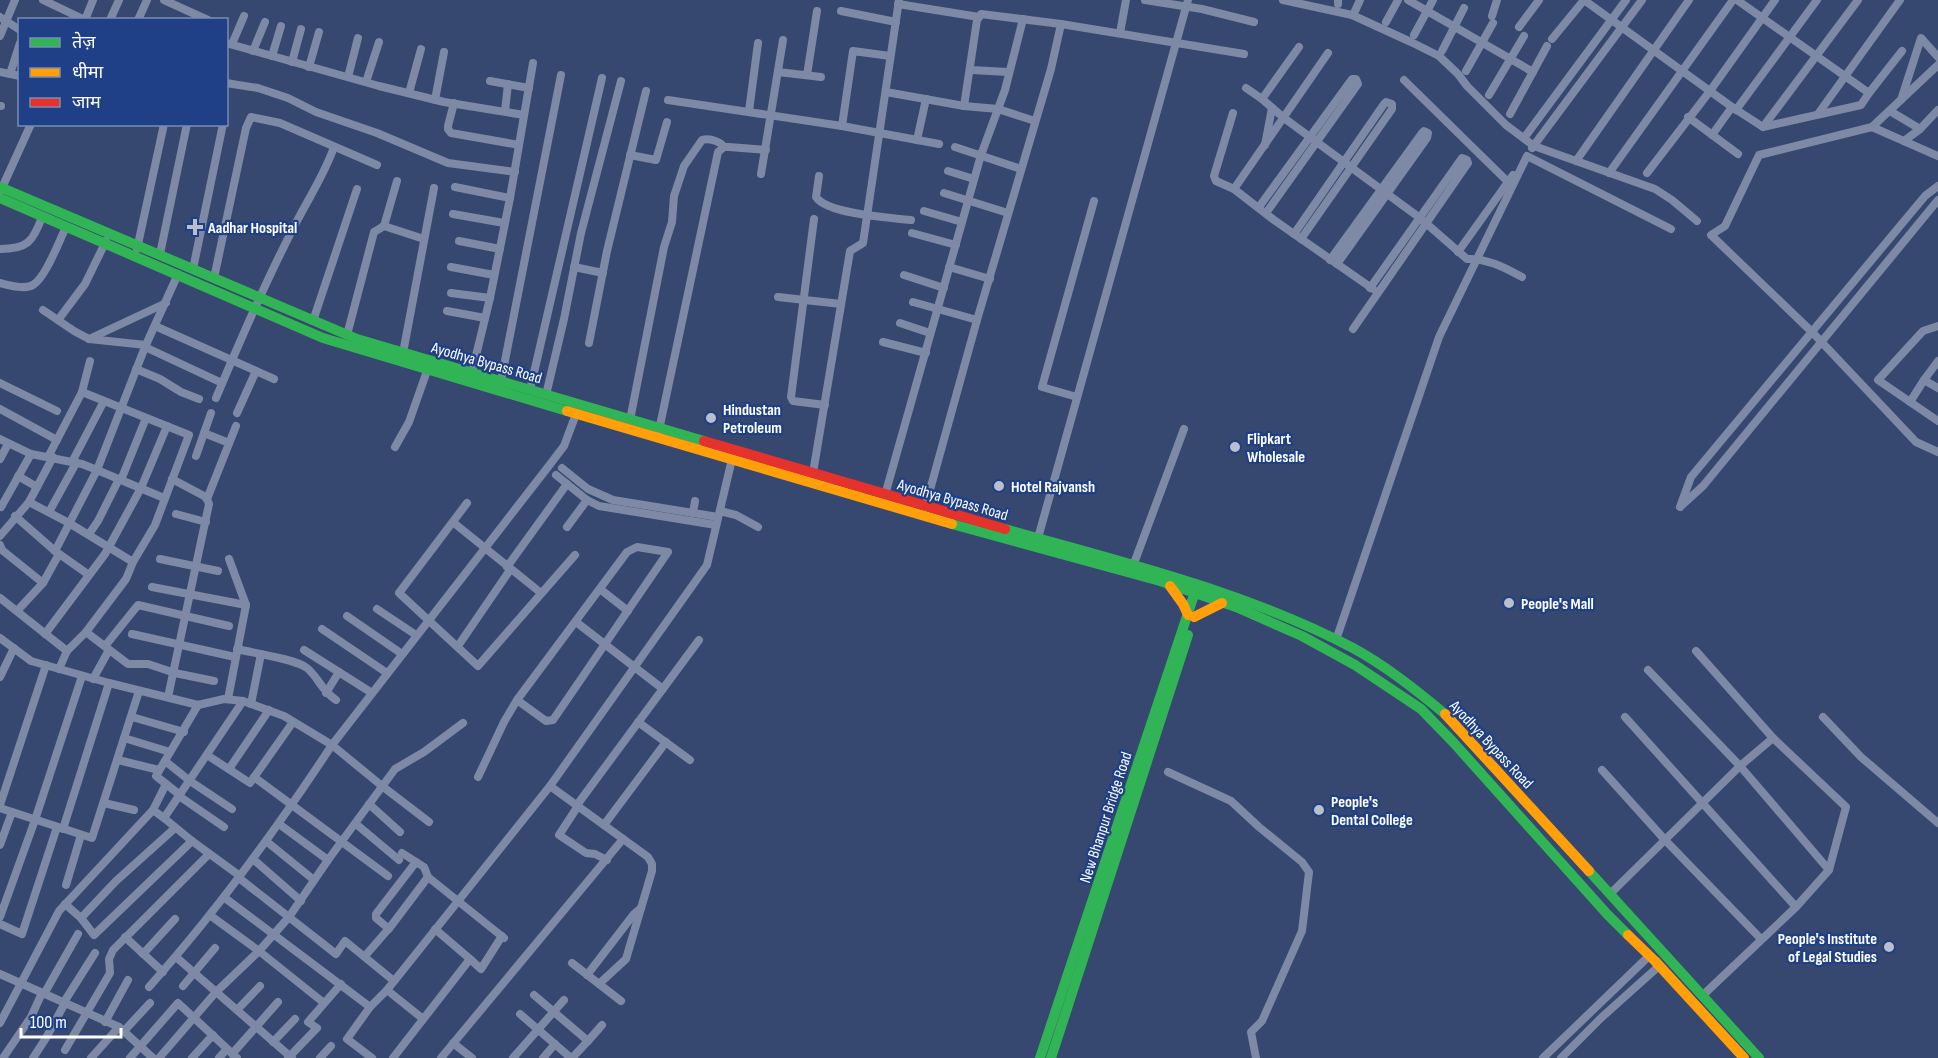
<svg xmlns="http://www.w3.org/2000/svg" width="1938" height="1058" viewBox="0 0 1938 1058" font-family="'Sofia Sans Condensed','Noto Sans Devanagari',sans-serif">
<rect width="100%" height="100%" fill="#36486f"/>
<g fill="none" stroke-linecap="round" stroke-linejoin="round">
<g stroke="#7d89a5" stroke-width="8">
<path d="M43,0L85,20"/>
<path d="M164,0L208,20"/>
<path d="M1145,0L1202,9L1254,22"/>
<path d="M1283,0L1352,15L1411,42L1439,56L1458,74L1467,86L1506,125L1534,146L1655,189L1672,200L1697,221"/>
<path d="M1338,0V4"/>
<path d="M1408,0L1533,72"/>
<path d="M1584,0L1732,107L1763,127L1861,105L1869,93L1737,0"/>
<path d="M898,4L979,17"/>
<path d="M841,11L896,22"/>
<path d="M1355,11L1360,0"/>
<path d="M1492,16L1497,0"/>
<path d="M0,17L20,30"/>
<path d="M85,20L93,0"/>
<path d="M110,20L119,0"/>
<path d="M138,20L147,0"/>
<path d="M1386,22L1398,0"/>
<path d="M1519,27L1539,0"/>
<path d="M1120,33L1126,0"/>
<path d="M1414,35L1433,0"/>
<path d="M0,36L15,0"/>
<path d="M1552,39L1584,0"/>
<path d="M226,43L379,86L444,102L524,115"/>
<path d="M232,44L244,16"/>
<path d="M1299,47L1262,99L1284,118L1420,218L1467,259C1487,258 1505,268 1522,277"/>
<path d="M253,51L265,22"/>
<path d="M1442,51L1464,8"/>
<path d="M272,56L281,26"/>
<path d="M292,62L301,29"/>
<path d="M1938,65L1872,127L1759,155L1725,226L1711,235L1813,333L1916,442L1938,452"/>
<path d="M309,67L319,32"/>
<path d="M971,70L1008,72"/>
<path d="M1466,71L1493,23"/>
<path d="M0,72L20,76"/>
<path d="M778,72L821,77"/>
<path d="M10,74L20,43"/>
<path d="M807,75L817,11"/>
<path d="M348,77L358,38"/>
<path d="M1404,80L1508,182"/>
<path d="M490,81L529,88"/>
<path d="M366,82L379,42"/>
<path d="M226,83L258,88L288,98L316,112L377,133L448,163L515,172"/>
<path d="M1246,88L1262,99"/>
<path d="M886,92L964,106L998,109L1035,121"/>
<path d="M409,93L421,49"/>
<path d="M1869,93L1902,51"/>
<path d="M1489,95L1524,36"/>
<path d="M435,100L444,52"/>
<path d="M668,100L842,126L939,144"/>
<path d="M1901,100L1921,38L1938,57"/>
<path d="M454,103L448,126V129L451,133L519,145"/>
<path d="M0,106H1"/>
<path d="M964,106L977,20L981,14L1061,24L1244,54"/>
<path d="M1736,110L1817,0"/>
<path d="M505,111L508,84"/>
<path d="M749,111L758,43"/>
<path d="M1890,111L1920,129"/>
<path d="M1233,113L1214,176L1216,181L1234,189L1274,220L1373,289"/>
<path d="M1510,114L1547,46"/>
<path d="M1818,114L1900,0"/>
<path d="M1688,117L1738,154"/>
<path d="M842,126L853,51L890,56"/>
<path d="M1763,127L1858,0"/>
<path d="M1872,127L1938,156"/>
<path d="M1712,135L1732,107"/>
<path d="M1524,138L1626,0"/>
<path d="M917,140L926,99"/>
<path d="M1904,141L1920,129L1938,110"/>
<path d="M1265,145L1272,108"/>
<path d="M955,147L1021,169"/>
<path d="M1532,148L1642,0"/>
<path d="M630,155L656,160L667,122"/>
<path d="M1576,161L1689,0"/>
<path d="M948,171L974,179"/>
<path d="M1609,173L1733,0"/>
<path d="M1647,173L1710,91L1775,0"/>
<path d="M761,174L783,40"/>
<path d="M819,176L816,197C827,214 890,218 911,220"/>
<path d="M455,187L510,198"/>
<path d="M1234,189L1328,53"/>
<path d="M1,190L31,124"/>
<path d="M944,193L1008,213"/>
<path d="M1259,207L1352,79H1356L1358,84L1266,213"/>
<path d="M924,211L962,222"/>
<path d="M453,214L504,223"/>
<path d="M814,219L791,397L793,401L825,405"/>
<path d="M384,226L397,181"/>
<path d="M912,233L956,245"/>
<path d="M1294,234L1384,104L1386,102L1392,104V109L1301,239"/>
<path d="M459,241L500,249"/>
<path d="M0,249C27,249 33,242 42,217"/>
<path d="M137,249L164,124"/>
<path d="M1458,252L1513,175"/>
<path d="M160,254L187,124"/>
<path d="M1330,260L1422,133L1424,131L1428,133L1427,138L1337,264"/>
<path d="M451,267L494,275"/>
<path d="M574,267L603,273"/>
<path d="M949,267L990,279"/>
<path d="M193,269L223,124"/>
<path d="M904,275L944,288"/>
<path d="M214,278L246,128L251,117L280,123L377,165"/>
<path d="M0,283C8,285 25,290 33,285C46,277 59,241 66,227"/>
<path d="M451,293L490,298"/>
<path d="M778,297L841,304"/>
<path d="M913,302L977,320"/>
<path d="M43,310L74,331L89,339L146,345"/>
<path d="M447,311L485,318"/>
<path d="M58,320L85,284L106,241"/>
<path d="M313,321L357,189"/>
<path d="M900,323L930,333"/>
<path d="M155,326L274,379"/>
<path d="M1938,326L1923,331L1878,380L1938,421"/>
<path d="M1353,329L1468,163L1467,160L1462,158L1370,288"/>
<path d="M347,335L374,232L384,226L424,239"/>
<path d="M89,339L166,303"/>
<path d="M883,342L926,353"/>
<path d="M589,343L607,251L646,91"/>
<path d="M145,347L222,383"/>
<path d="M403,353L434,188"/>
<path d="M1938,361L1924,380L1938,388"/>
<path d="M136,369L160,379L181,392L199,399"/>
<path d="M471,376L490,298L510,198L533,63"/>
<path d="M0,383L57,411"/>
<path d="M500,386L561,75"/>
<path d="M530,390L602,78"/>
<path d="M546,395L564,319L581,233L621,81"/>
<path d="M1077,397L1042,387L1094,201"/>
<path d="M216,398C241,338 267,278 297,221C310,196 325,173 334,147"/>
<path d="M1910,402L1924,380"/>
<path d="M0,409L57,440"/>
<path d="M237,413L256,371"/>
<path d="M630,420L664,247L672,222L674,196L684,166L702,140C709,138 720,141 724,147"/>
<path d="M659,430L718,152L724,147H729L766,150"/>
<path d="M204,433L229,443"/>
<path d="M0,439L31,454L82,464L97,470L164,498"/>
<path d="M395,447L409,422L427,371"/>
<path d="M196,456L211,413"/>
<path d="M48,457L82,392L90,361"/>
<path d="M0,459L8,444"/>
<path d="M72,462L104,401"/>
<path d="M562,468L588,489L613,500L718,517"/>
<path d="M813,473L850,251L863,243L899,0"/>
<path d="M556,475L587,500L599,506L716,525"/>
<path d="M18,476L37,487"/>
<path d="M121,480L146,418"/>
<path d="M885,495L981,155L1005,90L1023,19"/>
<path d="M207,499L236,426"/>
<path d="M29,502L69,523L133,562"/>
<path d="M467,503L399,593L478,666L575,555"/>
<path d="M1681,506L1703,486L1938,200"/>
<path d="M1,507L31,454"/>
<path d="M1680,507L1691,477L1925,196L1938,186"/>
<path d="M925,508L977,320L1051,69L1061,24"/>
<path d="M720,511L736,515L758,527"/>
<path d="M49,512L76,463"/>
<path d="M693,513L695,501"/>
<path d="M176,514L206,522"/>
<path d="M15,516L55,551L89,575"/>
<path d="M454,523L541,593"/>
<path d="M567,527L587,500"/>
<path d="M89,534L98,521L119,479"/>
<path d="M0,536L29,502L53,457"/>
<path d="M1038,538L1188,0"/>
<path d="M0,545L2,550L43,583"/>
<path d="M55,551L97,470L145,347L178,274"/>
<path d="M160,559L218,571"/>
<path d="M1133,566L1184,429"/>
<path d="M507,567L567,484"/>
<path d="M152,587L246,605"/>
<path d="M600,589L628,611"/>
<path d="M0,598L67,651"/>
<path d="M377,609L416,635"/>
<path d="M17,611L43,583L59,554"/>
<path d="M347,616L402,654"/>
<path d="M576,622L663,689"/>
<path d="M322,629L387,673"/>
<path d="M86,632L128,664H148L175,673L214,681"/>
<path d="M45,634L105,554L141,488L167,426"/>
<path d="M132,634L235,657"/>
<path d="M0,638L31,661L109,683L198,705L224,699L243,701L284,716L332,745C276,830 217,911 149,987"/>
<path d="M1336,640L1439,337L1527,156L1671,229"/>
<path d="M105,646L138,605L229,626"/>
<path d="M458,646L510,570"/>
<path d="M237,649C253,653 296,659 307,668C319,678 320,689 336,700"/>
<path d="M304,650L372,693"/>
<path d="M1696,651L1773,738L1846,807L1829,870L1796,907L1702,996"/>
<path d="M59,669L67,651L86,632L126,579L133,562L155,525L189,435L82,392"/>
<path d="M1648,670L1740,766L1829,870"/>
<path d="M0,677L14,648"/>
<path d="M93,679L109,650"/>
<path d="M326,693L339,672"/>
<path d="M168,697L209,504L207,499L204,496L172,479"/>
<path d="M228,699L246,605L229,559"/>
<path d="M251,704L261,654"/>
<path d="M132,717L184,732"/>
<path d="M1625,717L1796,907"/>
<path d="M1823,717L1861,757L1938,823"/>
<path d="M638,722L690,760"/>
<path d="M124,738L170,752"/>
<path d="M207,755L250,783L293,722"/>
<path d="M118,760L159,770"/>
<path d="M165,761L190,781L232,809"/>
<path d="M229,769L269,710"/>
<path d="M1602,770L1665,840L1761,939"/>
<path d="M1168,772L1231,801L1259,827L1302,862L1309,872L1302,931L1262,1021L1251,1032L1256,1058"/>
<path d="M254,777L388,876"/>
<path d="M478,777L504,722L517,700L627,552L637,547L668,552L553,720L546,721L517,700"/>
<path d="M550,786L648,857L652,864V871L626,959L599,984"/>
<path d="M180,795L156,776L198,705"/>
<path d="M179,796L224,827"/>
<path d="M104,803L134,810"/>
<path d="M369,804L400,832"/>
<path d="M0,805L46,665"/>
<path d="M577,805L699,640"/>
<path d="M578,806L559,835L586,853L595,854L607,860"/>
<path d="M0,808L92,838L139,691"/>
<path d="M153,810L166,784"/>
<path d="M164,818L192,841L240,876"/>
<path d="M429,822L382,786L332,745L548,467L564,446L576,414"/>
<path d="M279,824L328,860"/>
<path d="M356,824L399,860"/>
<path d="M604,825L666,742"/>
<path d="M63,829L109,683"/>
<path d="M266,841L314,880"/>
<path d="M0,845L12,812"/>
<path d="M402,853L424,867L428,877L504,938"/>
<path d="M253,859L301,901"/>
<path d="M239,878L336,954L345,941L394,981"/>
<path d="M66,885L81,835"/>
<path d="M1610,894L1740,766L1773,738"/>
<path d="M225,898L370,1007"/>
<path d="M65,904L81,918L116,881L175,828"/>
<path d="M211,916L259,951L324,1003"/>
<path d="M0,917L35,820L82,676"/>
<path d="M81,918L94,935L192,841"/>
<path d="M0,924L22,934L57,827"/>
<path d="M389,929L376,918V914L416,862"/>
<path d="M435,929L470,959"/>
<path d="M125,937L163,972"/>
<path d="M143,954L175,919"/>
<path d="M365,956L391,926L428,877"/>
<path d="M176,957L292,1058"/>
<path d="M572,963L621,1001"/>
<path d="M0,974L119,1027L153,1058"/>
<path d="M587,975L634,914L641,908"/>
<path d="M183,986L215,948"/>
<path d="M387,990L422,1018"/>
<path d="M44,994L78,934"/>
<path d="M534,995L588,1041L602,1025"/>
<path d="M64,1002L95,953"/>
<path d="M237,1010L260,986"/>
<path d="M520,1014L571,1058"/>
<path d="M105,1022L128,980"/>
<path d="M0,1023L59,911L153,810L164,818L243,701"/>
<path d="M124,1031L150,1003"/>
<path d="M273,1042L295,1019"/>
<path d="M453,1043L472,1058"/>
<path d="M65,1050L110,973L109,959L113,950L209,854"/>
<path d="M232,1054L278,1002"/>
<path d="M3,1058L31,1017L42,993"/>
<path d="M33,1058L46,1038L65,1003"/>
<path d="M91,1058L119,1027"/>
<path d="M130,1058L178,1003L237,1058"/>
<path d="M159,1058L216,992L259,951L289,917L328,860L395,769L424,752L463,723"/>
<path d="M192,1058L213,1035"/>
<path d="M219,1058L227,1049"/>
<path d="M288,1058L317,1028L308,1022L341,984"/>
<path d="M320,1058L331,1046"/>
<path d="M372,1058L347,1039L370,1007L387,990L550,786L707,565L732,459"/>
<path d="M393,1058L470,959L481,969L502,936"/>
<path d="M441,1058L623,839"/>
<path d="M513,1058L564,1000"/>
<path d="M543,1058L555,1044"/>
<path d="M572,1058L588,1041"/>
<path d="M1543,1058L1649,956"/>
<path d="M1561,1058L1601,1018L1659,966"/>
</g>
<g stroke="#30b455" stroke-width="10">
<path d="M0,187L357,339L704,441"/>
<path d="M0,198L323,338L567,411"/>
<path d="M952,524L1160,581L1236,607L1302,636L1355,665L1421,709L1453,742L1607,914L1628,935"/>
<path d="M1005,529C1122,562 1244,591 1353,648C1386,666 1416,690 1445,714"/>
<path d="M1589,871L1759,1058"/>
<path d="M1040,1058L1197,586"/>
<path d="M1051,1058L1188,635"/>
</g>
<g stroke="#ff9f0a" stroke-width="10">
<path d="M567,411L952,524"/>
<path d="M1170,586L1183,604L1188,615"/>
<path d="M1194,617L1222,603"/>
<path d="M1445,714L1589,871"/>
<path d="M1628,935L1655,961L1744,1058"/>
</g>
<path stroke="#e5322d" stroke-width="10" d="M704,441L1005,529"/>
</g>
<g fill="#b9bfcd" stroke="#1f4086" stroke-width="2">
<path d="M192 218h6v6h6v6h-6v6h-6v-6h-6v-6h6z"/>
<circle cx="711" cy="418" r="6"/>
<circle cx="1235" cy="447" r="6"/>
<circle cx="999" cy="486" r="6"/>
<circle cx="1509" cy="603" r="6"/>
<circle cx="1319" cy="810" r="6"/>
<circle cx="1889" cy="947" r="6"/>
</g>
<g text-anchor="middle" stroke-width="4.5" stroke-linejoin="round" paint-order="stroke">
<g font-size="16" font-weight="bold" fill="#fff" stroke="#1f4086" text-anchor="start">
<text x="208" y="233">Aadhar Hospital</text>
<text x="723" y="415">Hindustan<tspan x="723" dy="18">Petroleum</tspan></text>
<text x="1247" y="444">Flipkart<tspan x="1247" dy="18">Wholesale</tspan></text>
<text x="1011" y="492">Hotel Rajvansh</text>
<text x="1521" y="609">People's Mall</text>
<text x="1331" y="807">People's<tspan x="1331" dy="18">Dental College</tspan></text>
<text x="1877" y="944" text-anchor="end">People's Institute<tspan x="1877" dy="18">of Legal Studies</tspan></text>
</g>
<g font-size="16" fill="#fff" stroke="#1f4086">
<text transform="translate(487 362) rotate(16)" y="6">Ayodhya Bypass Road</text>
<text transform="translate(953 499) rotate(16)" y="6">Ayodhya Bypass Road</text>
<text transform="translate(1492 744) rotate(47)" y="6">Ayodhya Bypass Road</text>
<text transform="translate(1105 817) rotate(-72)" y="6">New Bhanpur Bridge Road</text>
</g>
</g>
<rect x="18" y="18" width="210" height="108" fill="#1f4086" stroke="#798cb6" stroke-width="1.5"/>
<rect x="30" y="38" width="30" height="9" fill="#30b455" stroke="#798cb6" stroke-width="1.5"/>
<text x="72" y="48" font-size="18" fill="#ffffff">तेज़</text>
<rect x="30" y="68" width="30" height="9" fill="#ff9f0a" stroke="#798cb6" stroke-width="1.5"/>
<text x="72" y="78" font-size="18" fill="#ffffff">धीमा</text>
<rect x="30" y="98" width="30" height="9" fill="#e5322d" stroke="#798cb6" stroke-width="1.5"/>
<text x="72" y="108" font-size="18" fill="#ffffff">जाम</text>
<path d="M21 1028v9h100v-9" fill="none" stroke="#ffffff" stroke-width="3"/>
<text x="30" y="1028" font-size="18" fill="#ffffff" stroke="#1f4086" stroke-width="4.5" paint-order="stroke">100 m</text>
</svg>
